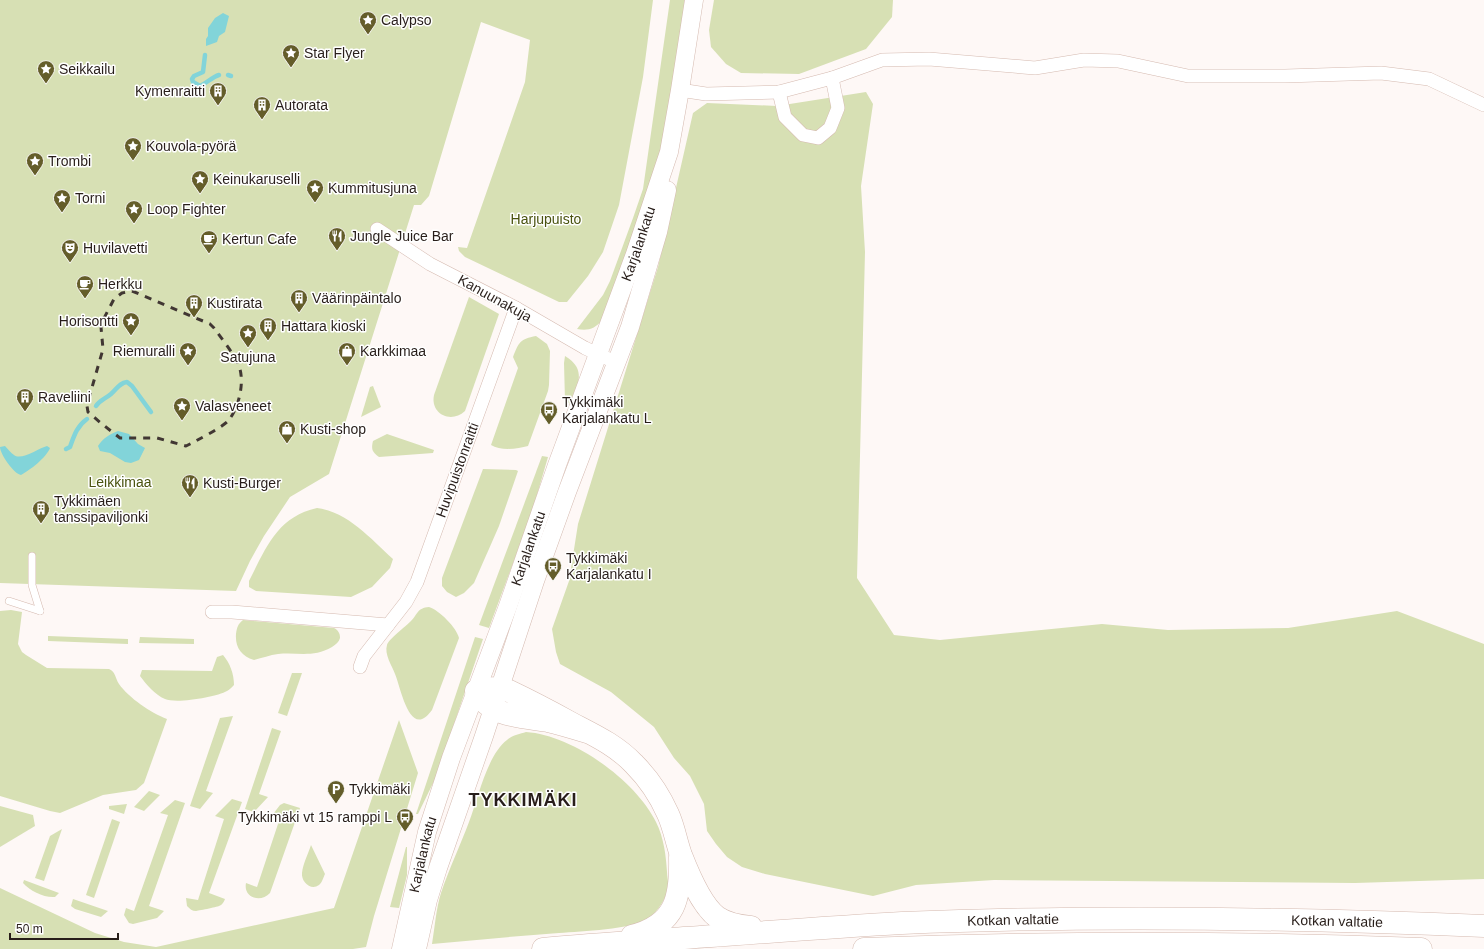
<svg xmlns="http://www.w3.org/2000/svg" width="1484" height="949" viewBox="0 0 1484 949" font-family="Helvetica,sans-serif">
<rect width="100%" height="100%" fill="#fef8f6"/>
<g fill="#d7e0b4">
<path d="M0,0H653L643,77L619,205L603,252L588,276L567,302H559L465,257L459,251L458,247L467,248L525,82L530,40L481,22L429,196L421,205H414L329,474L290,497L264,536L250,561L236,591L0,583Z"/>
<path d="M670,0H685L675,75L661,154L626,257L602,320C595,329 588,331 577,329L603,295L610,281L633,218L643,189Z"/>
<path d="M714,0H893L892,17L866,49L799,74L741,73L726,64L711,47L709,30Z"/>
<path d="M866,92L873,104L861,186L865,252L857,578L894,635L940,640L1102,624L1168,630L1288,628L1397,611L1484,644V879L1355,883L994,880L916,885L873,896L765,874L742,867L727,857L716,844L707,831L704,804L690,776L674,758L654,727L611,692L560,664L556,652L552,629L569,581L578,524L658,267L693,113L707,103L777,106Z"/>
<path d="M469,297L499,314L465,411C451,424 430,414 434,395Z"/>
<path d="M536,336L547,344L550,351L549,385L548,391L528,446C518,449 500,451 491,445L518,368L513,357C519,342 520,339 536,336Z"/>
<path d="M565,356C587,369 578,385 571,404L565,401L564,363Z"/>
<path d="M373,386L381,407L361,417L370,387Z"/>
<path d="M387,434L434,450L433,453L379,457C372,452 371,449 373,441Z"/>
<path d="M542,456L548,457L532,512L489,628L479,625Z"/>
<path d="M483,469L516,470L518,471L499,526L474,583L464,593L456,597L447,592L442,586V578Z"/>
<path d="M317,508C348,512 371,539 393,559L390,568L372,587L351,597L256,591L249,587V581C266,548 277,517 317,508Z"/>
<path d="M429,607C439,610 457,628 459,638L432,710C410,741 401,688 395,674C392,666 384,654 387,645C388,640 406,626 411,621C418,614 417,608 429,607Z"/>
<path d="M11,610L22,612L18,644L22,652L26,655L47,668L109,669C116,672 115,678 119,684C129,698 151,713 167,719L144,783L136,790L103,795L60,813L50,811L0,796V611Z"/>
<path d="M243,620L334,628C338,630 340,633 340,638C339,642 336,644 332,647C313,658 298,652 278,654C270,655 262,658 254,660C241,656 235,647 236,634C237,627 238,624 243,620Z"/>
<path d="M48,636L128,639V644L48,641Z"/>
<path d="M140,637L194,639V644L139,643Z"/>
<path d="M475,637L483,639L436,777L418,814H416Z"/>
<path d="M223,655C230,663 234,674 234,685C232,687 229,690 227,691C217,697 176,704 165,699C155,695 146,684 140,676L142,670L212,671L217,657Z"/>
<path d="M292,673H302L287,716L278,713Z"/>
<path d="M233,716L206,791L213,793L200,809L190,806L220,718Z"/>
<path d="M399,720L418,773L374,916L366,947L353,949H0V888L95,933L124,942L156,947L334,908Z"/>
<path d="M272,728L281,731L259,794L268,797L254,812L245,809Z"/>
<path d="M526,732C573,735 636,781 656,822C664,838 666,856 667,872C667,877 669,883 668,888C666,899 658,911 649,918C630,930 583,931 559,933C517,936 475,940 432,944C435,926 436,909 441,893C449,869 460,846 469,822C478,799 487,755 507,740C512,735 520,734 526,732Z"/>
<path d="M149,791L160,795L144,811L134,807Z"/>
<path d="M232,799L242,802L209,893L225,899C224,902 222,905 219,906C217,907 197,911 196,911C192,911 190,909 187,906L186,898L198,900L224,819L215,816Z"/>
<path d="M175,800L185,803L149,906L164,911L157,918L133,924L129,923L124,915L126,908L134,911L168,815L160,813Z"/>
<path d="M284,803L300,808L270,893C261,903 243,898 246,883L257,887L279,821L270,818L280,805Z"/>
<path d="M127,804L124,814L109,809V806Z"/>
<path d="M0,806L33,815L35,826L0,847Z"/>
<path d="M112,819L120,822L94,898L86,895Z"/>
<path d="M62,829L44,881L35,878L50,836Z"/>
<path d="M311,845L325,874C323,878 322,883 319,885C311,891 301,882 302,873C303,864 308,854 311,845Z"/>
<path d="M406,847H407V875L399,908L390,907Z"/>
<path d="M24,880L59,893L55,897C44,898 30,891 23,883Z"/>
<path d="M73,899L108,911L101,917L75,909L71,906Z"/>
</g>
<g fill="#82d4d9">
<path d="M223,13L229,16L225,32L219,36L217,42L206,46V39L208,36V28L215,18Z"/>
<path d="M118,431L129,434L138,444L145,448L139,460L131,463L125,462L110,453L100,451L98,446C103,438 110,434 118,431Z"/>
<path d="M5,446C8,449 11,453 14,455C21,461 39,448 47,446L50,448C46,458 30,470 21,475C14,474 0,454 0,447Z"/>
</g>
<g fill="none" stroke-linecap="round" stroke-linejoin="round">
<g stroke="#82d4d9" stroke-width="4.5">
<path d="M205,55L203,72L194,76L192,79L193,82L200,86C207,83 212,77 219,75"/>
<path d="M228,75L231,76"/>
<path d="M96,406C100,400 105,399 111,394C117,389 119,383 127,382L132,386L151,412"/>
<path d="M66,449L70,447C74,436 77,426 87,419"/>
</g>
<g stroke="#d5bab0" stroke-width="8">
<g id="lane">
<path d="M32,556V585L40,611"/>
<path d="M9,601L40,611"/>
</g>
</g>
<g stroke="#d5bab0" stroke-width="14">
<g id="street">
<path d="M680,90L706,94L779,92L832,78L882,60L929,59L1035,68L1084,60L1118,61L1188,76H1285L1381,73L1429,79L1484,105"/>
<path d="M779,92L785,117L803,135L818,138L830,128L838,108L832,78"/>
<path d="M377,229L430,264L516,308L585,348L617,363"/>
<path d="M212,612H232L388,625"/>
<path d="M360,667L364,656L406,602L417,582L516,308"/>
</g>
</g>
<g stroke="#d5bab0" stroke-width="19">
<g id="secondary">
<path id="s1" d="M401,949L427,832L451,758L508,606L557,465L635,254L669,152L680,90L694,0"/>
<path d="M417,949L428,900L438,868L484,736L535,581L567,492L630,327L658,232L667,190"/>
</g>
</g>
<g stroke="#d5bab0" stroke-width="23">
<g id="highway">
<path d="M587,732C574,728 561,724 548,721C523,717 490,717 476,691C488,687 497,687 509,691C530,701 551,712 571,723C594,735 616,745 634,764C648,778 660,796 668,814C674,827 676,841 681,855C688,873 701,905 717,917C727,924 739,926 751,927"/>
<path d="M632,936C676,925 681,897 680,857"/>
<path id="s2" d="M543,949C590,944 637,942 684,938C757,933 829,927 902,923C1096,915 1290,918 1484,926"/>
<path d="M864,949C1049,942 1236,942 1421,949"/>
</g>
</g>
<use href="#lane" stroke="#fff" stroke-width="7"/>
<use href="#street" stroke="#fff" stroke-width="13"/>
<use href="#secondary" stroke="#fff" stroke-width="18"/>
<use href="#highway" stroke="#fff" stroke-width="22"/>
<path stroke="#413733" stroke-width="3" stroke-dasharray="7 7" stroke-linecap="butt" d="M132,291L210,324L214,328C221,338 235,355 239,366C245,382 239,408 228,421C223,427 194,442 186,446L157,438H120L102,424L88,412L87,406L89,398L103,349L101,327L102,322L114,299L122,293Z"/>
</g>
<defs>
<g id="sight-pin" transform="scale(0.9)"><path d="M0 17L-7.5 6A9.5 9.5 0 1 1 7.5 6Z" fill="#645d2a" stroke="#fff"/><path d="M0-6L1.8-2.2L6-1.7L2.9 1.2L3.7 5.4L0 3.3L-3.7 5.4L-2.9 1.2L-6-1.7L-1.8-2.2Z" fill="#fff"/></g>
<g id="building-pin" transform="scale(0.9)"><path d="M0 17L-7.5 6A9.5 9.5 0 1 1 7.5 6Z" fill="#645d2a" stroke="#fff"/><path d="M-4-6H4V6H1V3H-1V6H-4ZM-2.5-4.3h1.7v1.8h-1.7ZM.8-4.3h1.7v1.8H.8ZM-2.5-1h1.7V.8h-1.7ZM.8-1h1.7V.8H.8Z" fill="#fff"/></g>
<g id="restaurant-pin" transform="scale(0.9)"><path d="M0 17L-7.5 6A9.5 9.5 0 1 1 7.5 6Z" fill="#645d2a" stroke="#fff"/><path d="M-5-6h1v4h1v-4h1v4h1v-4h1v5L-1.5 .5V6h-2V.5L-5-1ZM5-6V6H3V1.5H1.5Q1.5-4 5-6Z" fill="#fff"/></g>
<g id="cafe-pin" transform="scale(0.9)"><path d="M0 17L-7.5 6A9.5 9.5 0 1 1 7.5 6Z" fill="#645d2a" stroke="#fff"/><path d="M-5.5-4.5H6V0H3Q3 3.5 0 3.5H-2.5Q-5.5 3.5-5.5 0ZM3-3.2v2h1.7v-2ZM-6 4.5H4V6H-6Z" fill="#fff"/></g>
<g id="theatre-pin" transform="scale(0.9)"><path d="M0 17L-7.5 6A9.5 9.5 0 1 1 7.5 6Z" fill="#645d2a" stroke="#fff"/><path d="M-5-5.5Q0-4 5-5.5V0Q5 5 0 6Q-5 5-5 0ZM-3.3-2.5H-1v1.5H-3.3ZM1-2.5H3.3v1.5H1ZM-2.8 1Q0 5.5 2.8 1Z" fill="#fff"/></g>
<g id="shop-pin" transform="scale(0.9)"><path d="M0 17L-7.5 6A9.5 9.5 0 1 1 7.5 6Z" fill="#645d2a" stroke="#fff"/><path d="M-5-2.5h2.3a2.7 3.5 0 0 1 5.4 0H5L5.5 6h-11ZM-1.5-2.5h3a1.5 2.3 0 0 0-3 0Z" fill="#fff"/></g>
<g id="bus-pin" transform="scale(0.9)"><path d="M0 17L-7.5 6A9.5 9.5 0 1 1 7.5 6Z" fill="#645d2a" stroke="#fff"/><path d="M-5-6H5V4H4V6H2V4H-2V6H-4V4H-5ZM-3.5-4V0h7V-4ZM-3.5 1.2v1.5H-2V1.2ZM2 1.2v1.5H3.5V1.2Z" fill="#fff"/></g>
<g id="parking-pin" transform="scale(0.9)"><path d="M0 17L-7.5 6A9.5 9.5 0 1 1 7.5 6Z" fill="#645d2a" stroke="#fff"/><path d="M-3.5-5.5H1a3.5 3.5 0 0 1 0 7H-1V5.5H-3.5ZM-1-3.4V-.6H.8a1.4 1.4 0 0 0 0-2.8Z" fill="#fff"/></g>
</defs>
<g fill-rule="evenodd">
<use href="#sight-pin" x="368" y="20"/>
<use href="#sight-pin" x="291" y="53"/>
<use href="#sight-pin" x="46" y="69"/>
<use href="#building-pin" x="218" y="91"/>
<use href="#building-pin" x="262" y="105"/>
<use href="#sight-pin" x="133" y="146"/>
<use href="#sight-pin" x="35" y="161"/>
<use href="#sight-pin" x="200" y="179"/>
<use href="#sight-pin" x="315" y="188"/>
<use href="#sight-pin" x="62" y="198"/>
<use href="#sight-pin" x="134" y="209"/>
<use href="#restaurant-pin" x="337" y="236"/>
<use href="#cafe-pin" x="209" y="239"/>
<use href="#theatre-pin" x="70" y="248"/>
<use href="#cafe-pin" x="85" y="284"/>
<use href="#building-pin" x="299" y="298"/>
<use href="#building-pin" x="194" y="303"/>
<use href="#sight-pin" x="131" y="321"/>
<use href="#building-pin" x="268" y="326"/>
<use href="#sight-pin" x="248" y="333"/>
<use href="#sight-pin" x="188" y="351"/>
<use href="#shop-pin" x="347" y="351"/>
<use href="#building-pin" x="25" y="397"/>
<use href="#sight-pin" x="182" y="406"/>
<use href="#bus-pin" x="549" y="410"/>
<use href="#shop-pin" x="287" y="429"/>
<use href="#restaurant-pin" x="190" y="483"/>
<use href="#building-pin" x="41" y="509"/>
<use href="#bus-pin" x="553" y="566"/>
<use href="#parking-pin" x="336" y="789"/>
<use href="#bus-pin" x="405" y="817"/>
</g>
<g text-anchor="middle" stroke-width="3" stroke-linejoin="round" paint-order="stroke">
<g font-size="14" fill="#281e1a" stroke="#fff" text-anchor="start">
<text x="381" y="25">Calypso</text>
<text x="304" y="58">Star Flyer</text>
<text x="59" y="74">Seikkailu</text>
<text x="205" y="96" text-anchor="end">Kymenraitti</text>
<text x="275" y="110">Autorata</text>
<text x="146" y="151">Kouvola-pyörä</text>
<text x="48" y="166">Trombi</text>
<text x="213" y="184">Keinukaruselli</text>
<text x="328" y="193">Kummitusjuna</text>
<text x="75" y="203">Torni</text>
<text x="147" y="214">Loop Fighter</text>
<text x="350" y="241">Jungle Juice Bar</text>
<text x="222" y="244">Kertun Cafe</text>
<text x="83" y="253">Huvilavetti</text>
<text x="98" y="289">Herkku</text>
<text x="312" y="303">Väärinpäintalo</text>
<text x="207" y="308">Kustirata</text>
<text x="118" y="326" text-anchor="end">Horisontti</text>
<text x="281" y="331">Hattara kioski</text>
<text x="175" y="356" text-anchor="end">Riemuralli</text>
<text x="360" y="356">Karkkimaa</text>
<text x="248" y="362" text-anchor="middle">Satujuna</text>
<text x="38" y="402">Raveliini</text>
<text x="562" y="407">Tykkimäki<tspan x="562" dy="16">Karjalankatu L</tspan></text>
<text x="195" y="411">Valasveneet</text>
<text x="300" y="434">Kusti-shop</text>
<text x="203" y="488">Kusti-Burger</text>
<text x="54" y="506">Tykkimäen<tspan x="54" dy="16">tanssipaviljonki</tspan></text>
<text x="566" y="563">Tykkimäki<tspan x="566" dy="16">Karjalankatu I</tspan></text>
<text x="349" y="794">Tykkimäki</text>
<text x="392" y="822" text-anchor="end">Tykkimäki vt 15 ramppi L</text>
</g>
<g font-size="14" fill="#49520e" stroke="#fff">
<text x="546" y="224">Harjupuisto</text>
<text x="120" y="487">Leikkimaa</text>
</g>
<g font-size="14" fill="#281e1a" stroke="#fff">
<text dy="5" stroke="none"><textPath href="#s1" startOffset="745">Karjalankatu</textPath></text>
<text transform="translate(495 298) rotate(29)" y="5">Kanuunakuja</text>
<text transform="translate(457 470) rotate(-70)" y="5">Huvipuistonraitti</text>
<text dy="5" stroke="none"><textPath href="#s1" startOffset="421">Karjalankatu</textPath></text>
<text dy="5" stroke="none"><textPath href="#s1" startOffset="97">Karjalankatu</textPath></text>
<text dy="5" stroke="none"><textPath href="#s2" startOffset="471">Kotkan valtatie</textPath></text>
<text dy="5" stroke="none"><textPath href="#s2" startOffset="795">Kotkan valtatie</textPath></text>
</g>
<g font-size="18" font-weight="bold" letter-spacing="1" fill="#281e1a" stroke="#fff">
<text x="523" y="806">TYKKIMÄKI</text>
</g>
</g>
<path d="M10 933v6h108v-6" fill="none" stroke="#281e1a" stroke-width="2"/>
<text x="16" y="933" font-size="12" fill="#281e1a" stroke="#ffffff" stroke-width="3" paint-order="stroke">50 m</text>
</svg>
